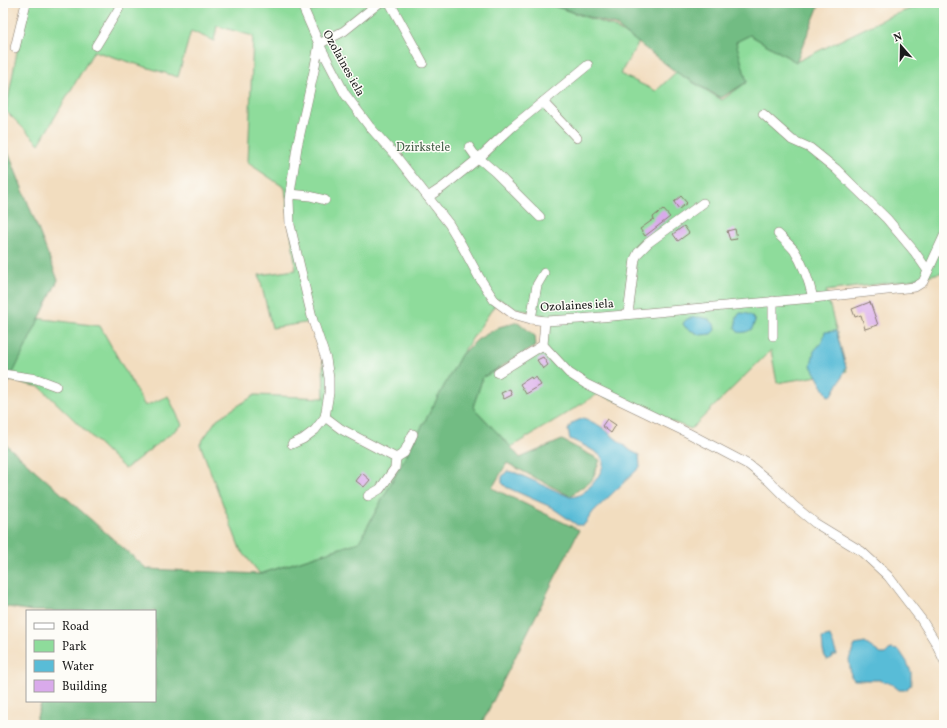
<svg xmlns="http://www.w3.org/2000/svg" width="947" height="728" viewBox="0 0 947 728" font-family="Vollkorn,serif">
<rect width="100%" height="100%" fill="#fdfcf7"/>
<filter id="ink" filterUnits="userSpaceOnUse"><feTurbulence type="fractalNoise" baseFrequency=".025" numOctaves="2"/><feDisplacementMap in="SourceGraphic" scale="8" xChannelSelector="R" yChannelSelector="G"/><feConvolveMatrix kernelMatrix="1 2 1 2 8 2 1 2 1" color-interpolation-filters="sRGB"/></filter>
<filter id="wash" filterUnits="userSpaceOnUse"><feTurbulence type="fractalNoise" baseFrequency=".012" numOctaves="4" result="noise"/><feDisplacementMap in="SourceGraphic" scale="16" xChannelSelector="R" yChannelSelector="G"/><feGaussianBlur stdDeviation="0.9" result="paint"/><feColorMatrix in="noise" values="0 0 0 0 0 0 0 0 0 0 0 0 0 0 0 0 0 1.4 0 .05"/><feComposite in="paint" operator="in"/></filter>
<g filter="url(#wash)">
<rect width="100%" height="100%" fill="#f2ddbf"/>
<g fill="#8edc9b" stroke="#557c5c">
<path d="M26,3H301L305,13L339,3H545L612,26L639,42L620,74L656,91L676,72L722,100L747,82L735,42L750,35L796,62L888,17L927,3H944V272L910,280L826,291L847,371L777,383L771,350L691,429L598,394L511,447L473,407L483,377L544,347L546,316L512,307L499,299L461,355L359,542L260,574L240,549L200,444L217,419L255,395L324,398L323,361L311,322L272,328L259,275L296,270L285,188L248,163L253,36L217,26L214,41L191,31L178,77L94,51L39,144L6,111Z"/>
<path d="M3,314L100,326L145,406L168,396L182,425L125,469L40,387L3,379Z"/>
</g>
<g fill="#72bc83" stroke="#476c50">
<path d="M544,3H820L796,62L750,35L736,42L747,82L721,98L676,72L615,25Z"/>
<path d="M3,139L58,280L3,394Z"/>
<path d="M518,322L535,336L536,346L483,377L473,407L511,447L520,458L562,440L600,460L592,480L570,496L507,463L492,488L579,530L481,725H34L42,701H155V611H31L3,606V442L147,569L260,574L359,542L461,355L477,340L499,327Z"/>
</g>
<g fill="#59bcd7" stroke="#3a6c7a">
<path d="M740,313C747,313 751,314 755,321L752,329C747,332 743,333 738,332L735,328L737,317Z"/>
<path d="M699,317L709,319L714,324L715,330L711,334L700,335L686,328L683,324C686,317 692,318 699,317Z"/>
<path d="M836,331L846,367L842,377L832,395L828,396L811,366L814,351L822,342L825,332Z"/>
<path d="M584,418L600,426L631,451L639,455L640,467L593,512L584,525H577L551,507L506,487L502,483V477L507,471L516,473L570,497C573,497 577,496 579,495C589,491 608,468 602,458C599,452 577,442 570,439L568,430L572,423Z"/>
<path d="M830,636L837,655H833L831,658L826,660L823,650L822,638Z"/>
<path d="M865,643L881,654H885L890,649L899,650L907,662L911,672V685L905,690H899L893,685L880,680H854L851,676L849,659L855,645Z"/>
</g>
<g id="blocks">
<g fill="#d9aaeb">
<path d="M681,196L687,203L679,209L674,202Z"/>
<path d="M663,209L670,217L645,236L640,229L654,219L653,217Z"/>
<path d="M684,226L689,233L678,241L673,234Z"/>
<path d="M735,229L737,239L730,240L727,231Z"/>
<path d="M870,302L878,325L865,329L861,315L855,317L852,309Z"/>
<path d="M543,357L548,365L543,369L537,360Z"/>
<path d="M531,377L532,379L536,377L541,385L526,394L520,384Z"/>
<path d="M510,389L512,395L504,399L501,393Z"/>
<path d="M607,419L616,425L611,433L602,426Z"/>
<path d="M362,473L370,480L364,487L356,481Z"/>
</g>
</g>
</g>
<g filter="url(#ink)">
<use href="#blocks" fill-opacity="0" stroke="#877c6e" stroke-width="1"/>
<g fill="none" stroke-linecap="round" stroke-linejoin="round">
<g stroke="#877c6e" stroke-width="10">
<g id="minor">
<path d="M301,3L319,44L345,94L369,126L395,155L449,224L461,244L479,277L494,300L513,314L531,319L545,321L579,319L813,298L915,287L923,282L944,236"/>
<path d="M390,3L423,63"/>
<path d="M96,46L118,10L121,3"/>
<path d="M15,48L26,3"/>
<path d="M543,102L577,138"/>
<path d="M763,114L792,140L810,148L836,169L887,219L914,251L928,271"/>
<path d="M469,147L474,154L495,172L540,217"/>
<path d="M290,194L310,196L325,200"/>
<path d="M428,197L443,187L479,158L511,128L588,65"/>
<path d="M778,234C783,239 789,244 794,250C804,265 809,281 813,298"/>
<path d="M773,301V336"/>
<path d="M628,314L635,259L638,253L648,243L703,203"/>
<path d="M531,319L537,285L544,273"/>
<path d="M545,321L543,345L569,373L586,384L688,433L749,465L769,481L793,505L815,523L861,551L888,576L921,619L936,643L944,660"/>
<path d="M498,373L543,345"/>
<path d="M3,374L37,379L56,386"/>
<path d="M325,417L341,429L396,458L404,453L413,434"/>
<path d="M292,444L303,439L315,430L325,417L329,393V378L326,359L313,321L290,225L289,200L297,147L314,71L319,44L344,31L379,3"/>
<path d="M368,496L380,489L395,468L396,458"/>
</g>
</g>
<use href="#minor" stroke="#fff" stroke-width="9"/>
</g>
</g>
<g text-anchor="middle" stroke-width="3" stroke-linejoin="round" paint-order="stroke">
<g font-size="12" fill="#1c1c1c" stroke="#fdfcf7">
<text transform="translate(344 63) rotate(61)" y="4">Ozolaines iela</text>
<text transform="translate(577 305) rotate(-3)" y="4">Ozolaines iela</text>
</g>
<g font-size="12" fill="#445f48" stroke="#fdfcf7">
<text x="423" y="151">Dzirkstele</text>
</g>
</g>
<rect width="947" height="728" fill="none" stroke="#fdfcf7" stroke-width="16"/>
<rect x="26" y="610" width="130" height="92" fill="#fdfcf7" stroke="#a3a29f"/>
<rect x="34" y="623" width="20" height="6" fill="#ffffff" stroke="#a3a29f"/>
<text x="62" y="630" font-size="12" fill="#1c1c1c">Road</text>
<rect x="34" y="640" width="20" height="12" fill="#8edc9b" stroke="#a3a29f"/>
<text x="62" y="650" font-size="12" fill="#1c1c1c">Park</text>
<rect x="34" y="660" width="20" height="12" fill="#59bcd7" stroke="#a3a29f"/>
<text x="62" y="670" font-size="12" fill="#1c1c1c">Water</text>
<rect x="34" y="680" width="20" height="12" fill="#d9aaeb" stroke="#a3a29f"/>
<text x="62" y="690" font-size="12" fill="#1c1c1c">Building</text>
<g transform="translate(901 46) rotate(340)" stroke="#fdfcf7" stroke-width="3" paint-order="stroke">
<path d="M0-3L7 15L0 10L-7 15Z" fill="#1c1c1c"/>
<text y="-6" font-size="11" font-weight="bold" text-anchor="middle" fill="#1c1c1c">N</text>
</g>
</svg>
